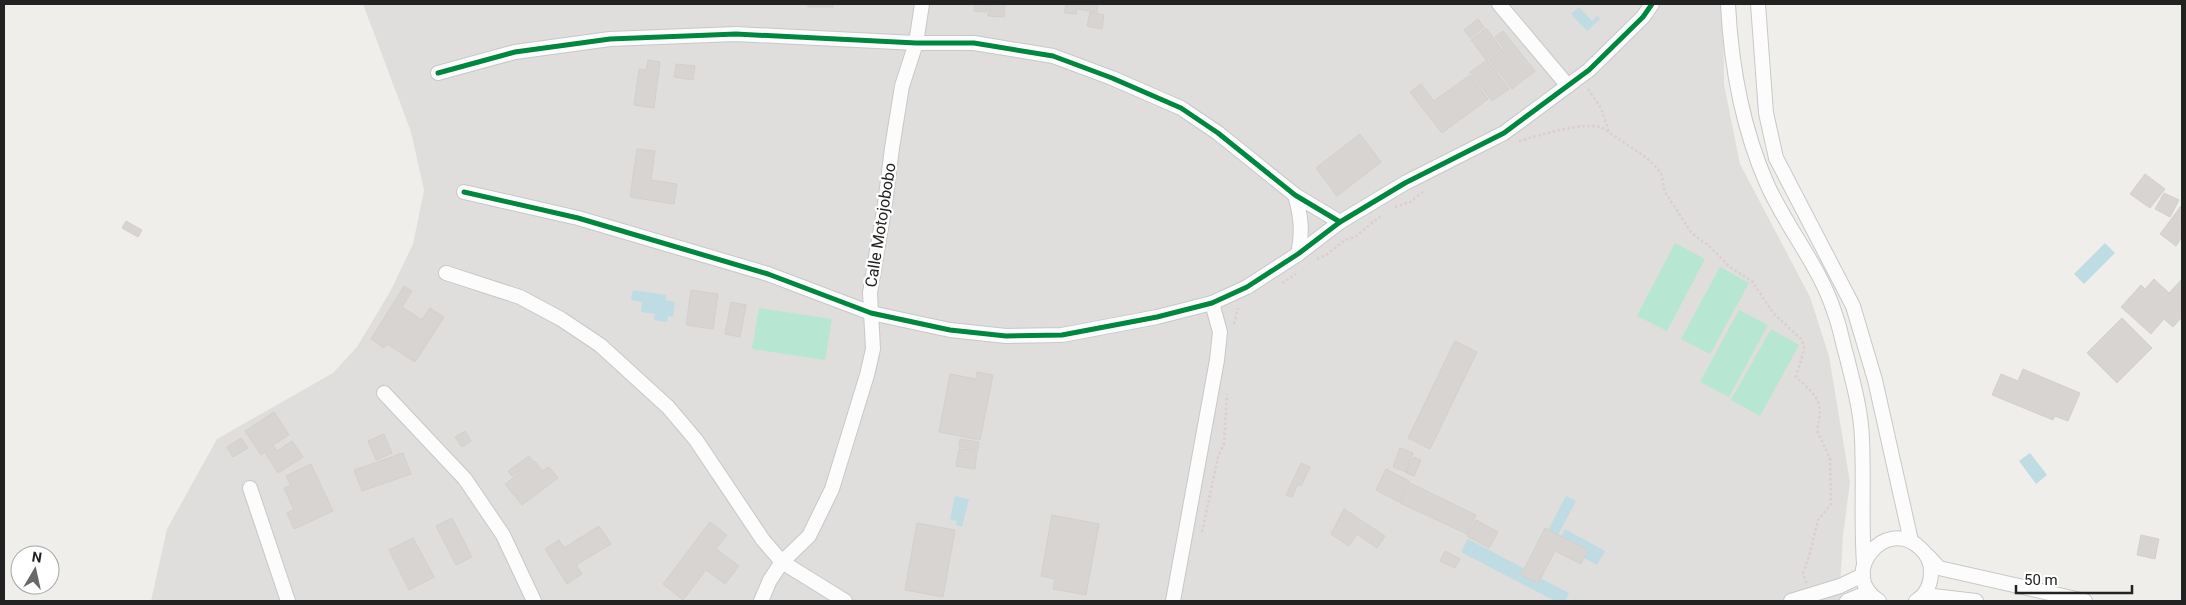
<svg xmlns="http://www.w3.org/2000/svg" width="2186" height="605" viewBox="0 0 2186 605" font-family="Roboto,sans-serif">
<rect width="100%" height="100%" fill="#f0eeeb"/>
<path fill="#dfdedc" d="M363,4H1723L1724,84L1740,164L1810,297L1829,356L1850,482L1843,536L1840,586L1843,601H151L167,529L217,439L333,373L357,347L391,290L413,244L424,190L411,132Z"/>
<g fill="#b7e6d2">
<path d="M1675,243L1705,259L1667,331L1637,316Z"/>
<path d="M1720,267L1749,283L1710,354L1681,339Z"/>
<path d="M759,308L832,319L825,360L752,349Z"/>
<path d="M1739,310L1768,325L1729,397L1700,382Z"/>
<path d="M1771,329L1799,345L1760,416L1731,400Z"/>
</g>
<g fill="#bfdbe3">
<path d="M1579,7L1592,21L1597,16L1600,19L1587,31L1571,14Z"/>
<path d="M2105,243L2115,253L2084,284L2074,274Z"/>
<path d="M633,290L666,295V300L675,302L673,317L668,316L667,322L654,320L655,314L641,312L642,302L631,300Z"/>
<path d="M2030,453L2047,475L2036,484L2019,461Z"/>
<path d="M955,496L969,499L962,527L956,525L957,521L950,519Z"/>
<path d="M1566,496L1576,501L1536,576L1569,593L1565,601H1555L1461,552L1468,539L1527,570Z"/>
<path d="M1565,529L1605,551L1597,565L1557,543Z"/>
</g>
<g fill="#d7d4d2" stroke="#d3d0cc">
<rect x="808" y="4" width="25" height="3"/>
<path d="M975,4H987L986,12L974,11Z"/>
<path d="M988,4H1005L1004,17L988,16Z"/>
<path d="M1066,4H1098L1097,12L1077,9L1076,14L1064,13Z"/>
<path d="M1090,12L1104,15L1102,29L1087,26Z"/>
<path d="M1478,19L1484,27L1470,38L1464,30Z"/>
<path d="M1486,28L1501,48L1486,60L1471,40Z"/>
<path d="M1503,31L1535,71L1512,89L1489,60L1504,48L1495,37Z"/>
<path d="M648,60L660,62L654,108L634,105L639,69L646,70Z"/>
<path d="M1487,60L1509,89L1492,101L1470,72Z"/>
<path d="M676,64L695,66L693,80L674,77Z"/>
<path d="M1470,75L1488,99L1442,133L1410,92L1421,84L1434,101Z"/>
<path d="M1360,134L1381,162L1337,196L1316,168Z"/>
<path d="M637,149L655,151L651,180L677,184L674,204L630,197Z"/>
<path d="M2145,174L2165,189L2150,208L2130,194Z"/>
<path d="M2164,193L2179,200L2170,217L2155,209Z"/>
<path d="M2181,206L2182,237L2176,246L2160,234Z"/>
<path d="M126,221L142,230L138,237L122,228Z"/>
<path d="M2154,279L2169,293L2182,279V317L2173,327L2164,319L2151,334L2121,307L2141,285L2145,289Z"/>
<path d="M404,286L412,291L402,307L422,320L430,308L444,317L415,362L387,344L384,348L371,339Z"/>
<path d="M691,290L718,294L713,329L686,325Z"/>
<path d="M731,302L746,305L740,337L725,334Z"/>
<path d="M2122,318L2152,348L2117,383L2087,353Z"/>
<path d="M1455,341L1477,352L1430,449L1408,438Z"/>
<path d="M2023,369L2080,393L2068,421L2055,416L2053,420L1992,395L2001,374L2018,381Z"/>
<path d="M977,372L993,375L980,440L939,432L950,374L976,379Z"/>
<path d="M274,412L289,435L273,445L277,451L292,441L303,457L278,473L265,452L261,455L245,431Z"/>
<path d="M465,431L471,441L462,447L455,437Z"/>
<path d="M384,434L392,453L376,460L368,441Z"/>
<path d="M241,438L248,448L233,457L227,447Z"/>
<path d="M960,439L979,442L978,450L959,447Z"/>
<path d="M1400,448L1413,453L1406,472L1393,467Z"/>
<path d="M959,449L977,451L975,469L956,466Z"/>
<path d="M403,453L411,474L362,491L354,470Z"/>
<path d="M529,456L533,461L512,476L508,471Z"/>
<path d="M1414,457L1421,460L1414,476L1406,473Z"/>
<path d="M535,461L542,471L549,467L558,478L522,505L505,484Z"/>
<path d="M1301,463L1310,467L1301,486L1298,484L1292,497L1286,495Z"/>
<path d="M311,464L333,511L294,529L287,513L294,510L284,488L291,485L286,476Z"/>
<path d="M1386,469L1409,481L1399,502L1376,490Z"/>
<path d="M1410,483L1476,515L1467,534L1400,503Z"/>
<path d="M1344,509L1385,536L1377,548L1357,534L1349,546L1331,534Z"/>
<path d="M1052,515L1099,524L1086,595L1053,589L1055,579L1041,576Z"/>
<path d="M452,518L472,557L456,565L436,526Z"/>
<path d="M1476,520L1498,532L1489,548L1467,536Z"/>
<path d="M710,522L727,535L716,549L739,566L725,584L706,570L683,600L663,584Z"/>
<path d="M917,523L955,530L943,597L905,590Z"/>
<path d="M599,526L611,544L576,565L582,574L567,584L545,549L559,540L564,548Z"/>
<path d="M1545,528L1588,550L1581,564L1555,551L1538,583L1521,575Z"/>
<path d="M2141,535L2159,539L2155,559L2137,555Z"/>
<path d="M413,538L434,577L409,590L389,550Z"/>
<path d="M1445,551L1460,559L1455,568L1440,561Z"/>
</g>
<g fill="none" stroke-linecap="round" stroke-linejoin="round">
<g stroke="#c9c8c7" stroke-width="16">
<g id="street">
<path d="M1499,4L1568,86"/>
<path d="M1728,4C1731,65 1742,127 1767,184C1787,229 1820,266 1835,314C1840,327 1842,341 1846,354C1853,382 1861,410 1862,439C1864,481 1861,522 1864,564"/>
<path d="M1758,4L1766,113L1776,158L1853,306L1875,380L1911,541"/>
<path d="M438,73L515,52L610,39L736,34L916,43H974L1053,56L1112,78L1181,108L1218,133L1295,195L1340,222"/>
<path d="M464,192L578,218L768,274L871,313L950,330L1006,336L1062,335L1157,317L1212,303L1247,287L1298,254L1340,222L1405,183L1504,133L1589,70L1643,17L1652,4"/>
<path d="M1295,195C1301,216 1303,233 1298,254"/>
<path d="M446,273L520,297L561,319L600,345L668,407L696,440L763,540L782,562L845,601"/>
<path d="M384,393L465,479L503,535L534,601"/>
<path d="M250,488L288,601"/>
<path d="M1928,556L1939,568L2085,601"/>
<path d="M1919,599L1933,596L1976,601"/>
<path d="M761,601L770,580L782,562L809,536L832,489L867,375L873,349L870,293L885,204L892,148L902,86L916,43L922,4"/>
<path d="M1173,601L1217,360L1220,332L1212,303"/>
<path d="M1791,601L1840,586L1863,575"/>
<path d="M1847,601L1869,592"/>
<path d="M1879,601C1837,575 1885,515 1920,548C1927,554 1931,562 1931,572C1931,584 1926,595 1916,601"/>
</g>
</g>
<g stroke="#dccecd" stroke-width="2.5" stroke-dasharray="2.5 2.5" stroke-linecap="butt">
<path d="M1588,89L1601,108L1609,132"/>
<path d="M1519,141C1541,135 1581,122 1601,127L1647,158L1655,166L1661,173L1665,192L1691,232L1699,239L1707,244L1731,268L1752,281L1773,313L1801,339L1804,345V350L1796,377C1818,398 1824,400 1817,431L1830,458L1831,504L1818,520L1810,553L1803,573L1806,583"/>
<path d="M1395,207L1410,202L1424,191"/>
<path d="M1317,259L1326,255L1345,240L1355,237L1382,215"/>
<path d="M1282,283L1296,274"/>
<path d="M1234,324L1238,308"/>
<path d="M1202,532L1218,457L1224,444L1227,394"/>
</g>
<use href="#street" stroke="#fdfcfc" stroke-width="14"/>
<g stroke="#fff" stroke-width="8">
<g id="cycleway">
<path d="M438,73L515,52L610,39L736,34L916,43H974L1053,56L1112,78L1181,108L1218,133L1295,195L1340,222"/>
<path d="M464,192L578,218L768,274L871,313L950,330L1006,336L1062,335L1157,317L1212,303L1247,287L1298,254L1340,222L1405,183L1504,133L1589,70L1643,17L1652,4"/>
</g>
</g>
<use href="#cycleway" stroke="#00873e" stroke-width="5"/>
</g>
<g text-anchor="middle" stroke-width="4.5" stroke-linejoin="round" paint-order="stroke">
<g font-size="16" fill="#222" stroke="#fff">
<text transform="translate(880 225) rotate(-81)" y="6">Calle Motojobobo</text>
</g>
</g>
<rect width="2186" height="605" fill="none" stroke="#222222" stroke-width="10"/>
<g transform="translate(35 570) rotate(9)"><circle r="24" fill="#ffffff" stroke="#a7a7a7"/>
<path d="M0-4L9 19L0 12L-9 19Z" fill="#6a6968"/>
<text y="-8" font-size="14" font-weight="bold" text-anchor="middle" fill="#222222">N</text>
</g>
<path d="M2016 585v8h116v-8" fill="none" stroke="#222222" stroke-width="2.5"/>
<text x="2024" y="585" font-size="15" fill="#222222" stroke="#ffffff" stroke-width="4" paint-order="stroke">50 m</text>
</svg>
